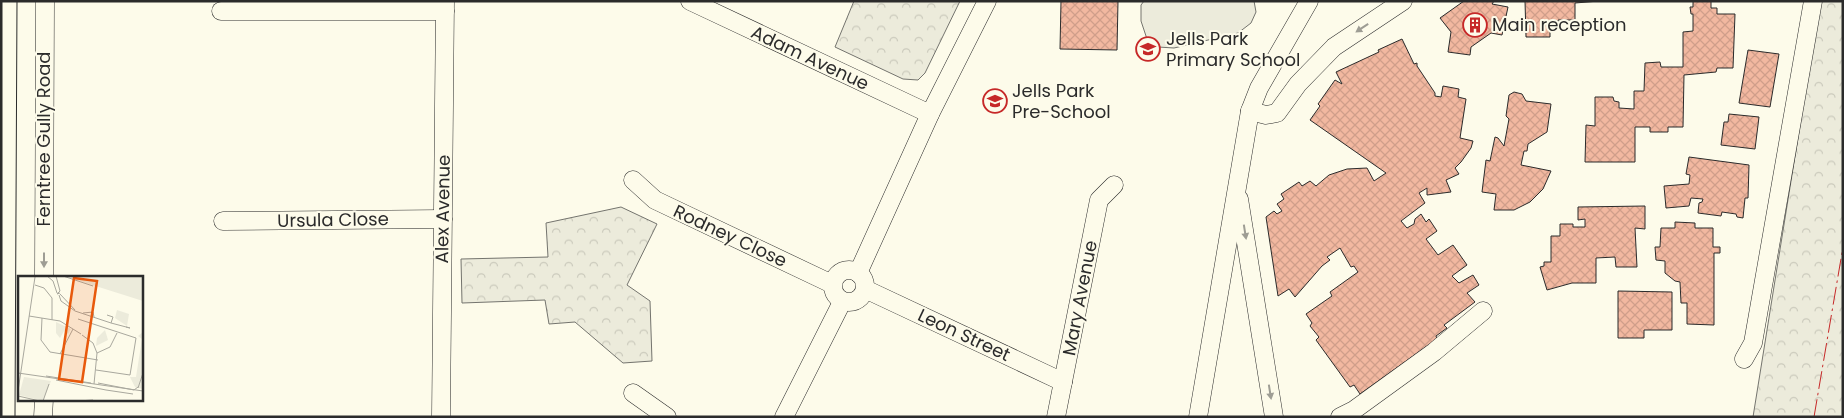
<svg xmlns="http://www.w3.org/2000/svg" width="1844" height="418" viewBox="0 0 1844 418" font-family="Poppins,sans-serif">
<defs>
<pattern id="park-crowns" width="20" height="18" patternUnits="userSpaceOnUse" patternTransform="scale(1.25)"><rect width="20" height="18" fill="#ecebdb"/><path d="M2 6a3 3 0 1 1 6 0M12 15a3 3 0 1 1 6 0" fill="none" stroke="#cbcabc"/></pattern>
<pattern id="building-cross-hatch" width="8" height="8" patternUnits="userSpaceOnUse" patternTransform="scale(1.25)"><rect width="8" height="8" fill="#f2b8a0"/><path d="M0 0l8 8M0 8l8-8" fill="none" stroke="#d09e8a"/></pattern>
</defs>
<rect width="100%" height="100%" fill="#fdfbea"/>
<g fill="url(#park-crowns)" stroke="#74746e">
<path d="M854,1H960L925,73L918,80L903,79L835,47Z"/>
<path d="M1820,1H1843V417H1753Z"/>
<path d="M621,207L657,224L627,285L650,301L652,361L623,363L575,322L549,324L545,300L462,303L461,259L548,257L546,223Z"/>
</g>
<path fill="#ecebdb" stroke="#74746e" d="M1144,1H1254L1256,12L1251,23L1238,33L1174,48L1158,47L1147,39L1141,21V5Z"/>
<g fill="url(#building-cross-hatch)" stroke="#2b2b2b">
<path d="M1061,1H1118L1117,50L1060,49Z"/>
<path d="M1464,1H1494L1492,4L1508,7L1502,35L1491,33L1471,47L1470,55L1448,52L1451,32L1440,18Z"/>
<path d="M1525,1H1599L1575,3V20H1558V22H1550V37H1526Z"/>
<path d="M1693,1H1711V8H1717V14H1735L1733,68H1717L1716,72L1684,75L1683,127H1668V132H1650V127H1635V162H1585L1586,125L1595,126V97H1613L1614,101L1619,102V108L1634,109V91H1644L1645,63L1660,62L1661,67H1683V32L1693,31V14H1691L1690,7H1693Z"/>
<path d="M1402,39L1414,64L1417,63V66L1435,93V96L1441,97L1443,86L1459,89L1458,97L1466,99L1460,138L1473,141L1471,148L1461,162L1455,168L1459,174L1446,180L1451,192L1427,195V188L1419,193L1425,203L1401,221L1407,228L1414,224L1415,219L1421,214L1426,222L1429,219L1437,231L1426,239L1438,255L1453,245L1467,265L1452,276L1459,283L1473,275L1479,285L1467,293L1475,302L1444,325L1447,328L1436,336L1437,339L1360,394L1354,385L1350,387L1316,340L1319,337L1310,326L1312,323L1306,314L1332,296L1330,292L1358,272L1354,266L1351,267L1340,248L1327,257L1330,260L1322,266L1295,297L1289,289L1278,296L1266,217L1274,211L1277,214L1282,211L1277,204L1284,199L1281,194L1299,182L1302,186L1310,181L1316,186L1329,175L1347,169L1367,168L1374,181L1386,173L1310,120L1320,106L1318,104L1335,80L1342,84L1336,72L1379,52L1378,50Z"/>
<path d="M1748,50L1779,54L1770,107L1739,103Z"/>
<path d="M1514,92L1522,94L1526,101L1551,104L1547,132L1528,144L1527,151H1524L1521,165L1551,171L1543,189L1530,202L1514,210H1494L1496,194L1482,192L1486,160L1490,161L1495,137L1498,138L1504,146L1509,119L1506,116L1509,95Z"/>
<path d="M1729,114L1759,117L1755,149L1721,145L1724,122H1728Z"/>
<path d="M1689,157L1749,165L1748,198H1745L1743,218L1737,217L1736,214L1722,212L1721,216L1698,213L1699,203L1702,202L1703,199L1691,198L1689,206L1666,208L1664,186L1689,184L1690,175L1686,174Z"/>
<path d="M1645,206V229L1635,228L1637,267H1616L1615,257L1596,258V283H1572L1547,290L1540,267L1544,266V262H1551V236H1560V224H1573V227H1585V219L1578,220V207Z"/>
<path d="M1675,222L1695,223V228H1713V247H1720V253H1714V325L1687,324V303H1681L1680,282L1675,281L1665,273V261L1656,260L1655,247H1660L1661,228H1675Z"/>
<path d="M1618,291L1672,292V330H1644V338H1618Z"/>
</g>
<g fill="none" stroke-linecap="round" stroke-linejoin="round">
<g stroke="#2b2b2b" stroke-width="19">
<g id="minor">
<path d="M690,1L930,114"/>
<path d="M221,11H445"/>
<path d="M1250,111L1266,115L1277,113L1298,84L1334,47L1403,1"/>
<path d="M633,180L655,200L832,284"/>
<path d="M1239,199L1274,417"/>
<path d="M223,221L443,219"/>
<circle cx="849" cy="286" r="16"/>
<path d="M858,273L930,114L987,1"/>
<path d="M44,277L45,1"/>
<path d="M865,289L1063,382"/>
<path d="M1744,359L1753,343L1813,1"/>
<path d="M633,393L667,417"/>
<path d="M43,417L44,399"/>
<path d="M441,417L445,1"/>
<path d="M784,417L842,302"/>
<path d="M1056,417L1099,200L1114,185"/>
<path d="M1198,417L1250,111L1259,88L1309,1"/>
<path d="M1340,417L1354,410L1434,352L1483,311"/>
</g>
</g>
<g stroke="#2b2b2b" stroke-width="23">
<path id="major" d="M4,417L6,1"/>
</g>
<use href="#minor" stroke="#fdfbea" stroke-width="18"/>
<use href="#major" stroke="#fdfbea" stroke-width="21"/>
<path stroke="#c62828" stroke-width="1" stroke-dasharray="18 4 2.5 4" stroke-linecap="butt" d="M1814,417L1843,247"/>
</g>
<defs><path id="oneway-solid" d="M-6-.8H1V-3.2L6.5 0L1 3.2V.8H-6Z" transform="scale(1.25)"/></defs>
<g fill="#9e9d94">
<use href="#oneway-solid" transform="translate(1362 28) rotate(146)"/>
<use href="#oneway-solid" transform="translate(1245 232) rotate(81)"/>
<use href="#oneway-solid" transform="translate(44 260) rotate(90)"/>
<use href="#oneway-solid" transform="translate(1270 392) rotate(81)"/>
</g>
<defs>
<g id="building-ring" transform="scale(1.25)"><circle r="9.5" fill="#fdfbea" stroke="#c62828" stroke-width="1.5"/><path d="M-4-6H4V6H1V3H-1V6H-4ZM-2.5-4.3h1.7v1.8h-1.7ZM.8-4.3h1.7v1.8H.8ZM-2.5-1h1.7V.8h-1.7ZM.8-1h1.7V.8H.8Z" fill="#c62828"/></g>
<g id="school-ring" transform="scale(1.25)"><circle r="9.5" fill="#fdfbea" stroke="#c62828" stroke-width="1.5"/><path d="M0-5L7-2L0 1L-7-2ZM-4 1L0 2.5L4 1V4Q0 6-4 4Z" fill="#c62828"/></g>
</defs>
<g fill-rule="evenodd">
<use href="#building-ring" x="1475" y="25"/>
<use href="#school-ring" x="1148" y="49"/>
<use href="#school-ring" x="995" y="101"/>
</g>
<g text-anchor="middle" stroke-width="4" stroke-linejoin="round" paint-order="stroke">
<g font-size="18" fill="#2b2b2b" stroke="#fdfbea" text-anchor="start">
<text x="1492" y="31">Main reception</text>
<text x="1166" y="45">Jells Park<tspan x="1166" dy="21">Primary School</tspan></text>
<text x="1012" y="97">Jells Park<tspan x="1012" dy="21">Pre-School</tspan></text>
</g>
<g font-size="18" fill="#2b2b2b" stroke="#fdfbea">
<text transform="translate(810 58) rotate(25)" y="6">Adam Avenue</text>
<text transform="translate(44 139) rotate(-90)" y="6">Ferntree Gully Road</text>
<text transform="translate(443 209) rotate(-89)" y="6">Alex Avenue</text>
<text transform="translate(333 220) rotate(-1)" y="6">Ursula Close</text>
<text transform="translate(730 236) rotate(25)" y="6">Rodney Close</text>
<text transform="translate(1080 298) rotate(-79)" y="6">Mary Avenue</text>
<text transform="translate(964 335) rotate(25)" y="6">Leon Street</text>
</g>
</g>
<g transform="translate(18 276)">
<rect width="125" height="125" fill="#fdfbea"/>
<path d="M46,0H125V25ZM38,46L53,53L50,58L46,55L42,62L38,57ZM87,54L90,64L78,70L79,62ZM125,56V113L117,111L112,101H118L124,63L120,60ZM6,101L33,105L25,125L1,119Z" fill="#ecebdb"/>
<path d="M99,34L111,38L109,50L97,42Z" fill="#ecebdb"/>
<path fill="none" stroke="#a9a89e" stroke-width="1" d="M29,0L35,5L39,17M38,0L42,15L39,18L42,17M45,0L75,10M17,9L26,12L34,22V44M42,18L57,34M41,19L43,25L57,35L93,47L95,41L89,39M65,37L75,36L76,41M11,40L42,45L63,58M24,42L23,64L32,76L80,84M60,43L118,62L112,99L78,94M93,47L112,52L108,51M64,59L75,67L79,77L76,108M79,77L92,71L99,57M42,78L55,53M0,97L125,115M28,100L73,107M38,104L88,114M80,107L116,114L120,111M120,112L125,97M88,114L115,118M0,115L17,1M0,120L22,125M25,125L31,108M60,125L75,124"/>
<path fill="#e8590c" fill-opacity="0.15" stroke="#e8590c" stroke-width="2.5" d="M56,2L79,5L64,106L41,103Z"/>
<rect width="125" height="125" fill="none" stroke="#2b2b2b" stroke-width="2.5"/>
</g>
<rect width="1844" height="418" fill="none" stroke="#2b2b2b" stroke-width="5"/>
</svg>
